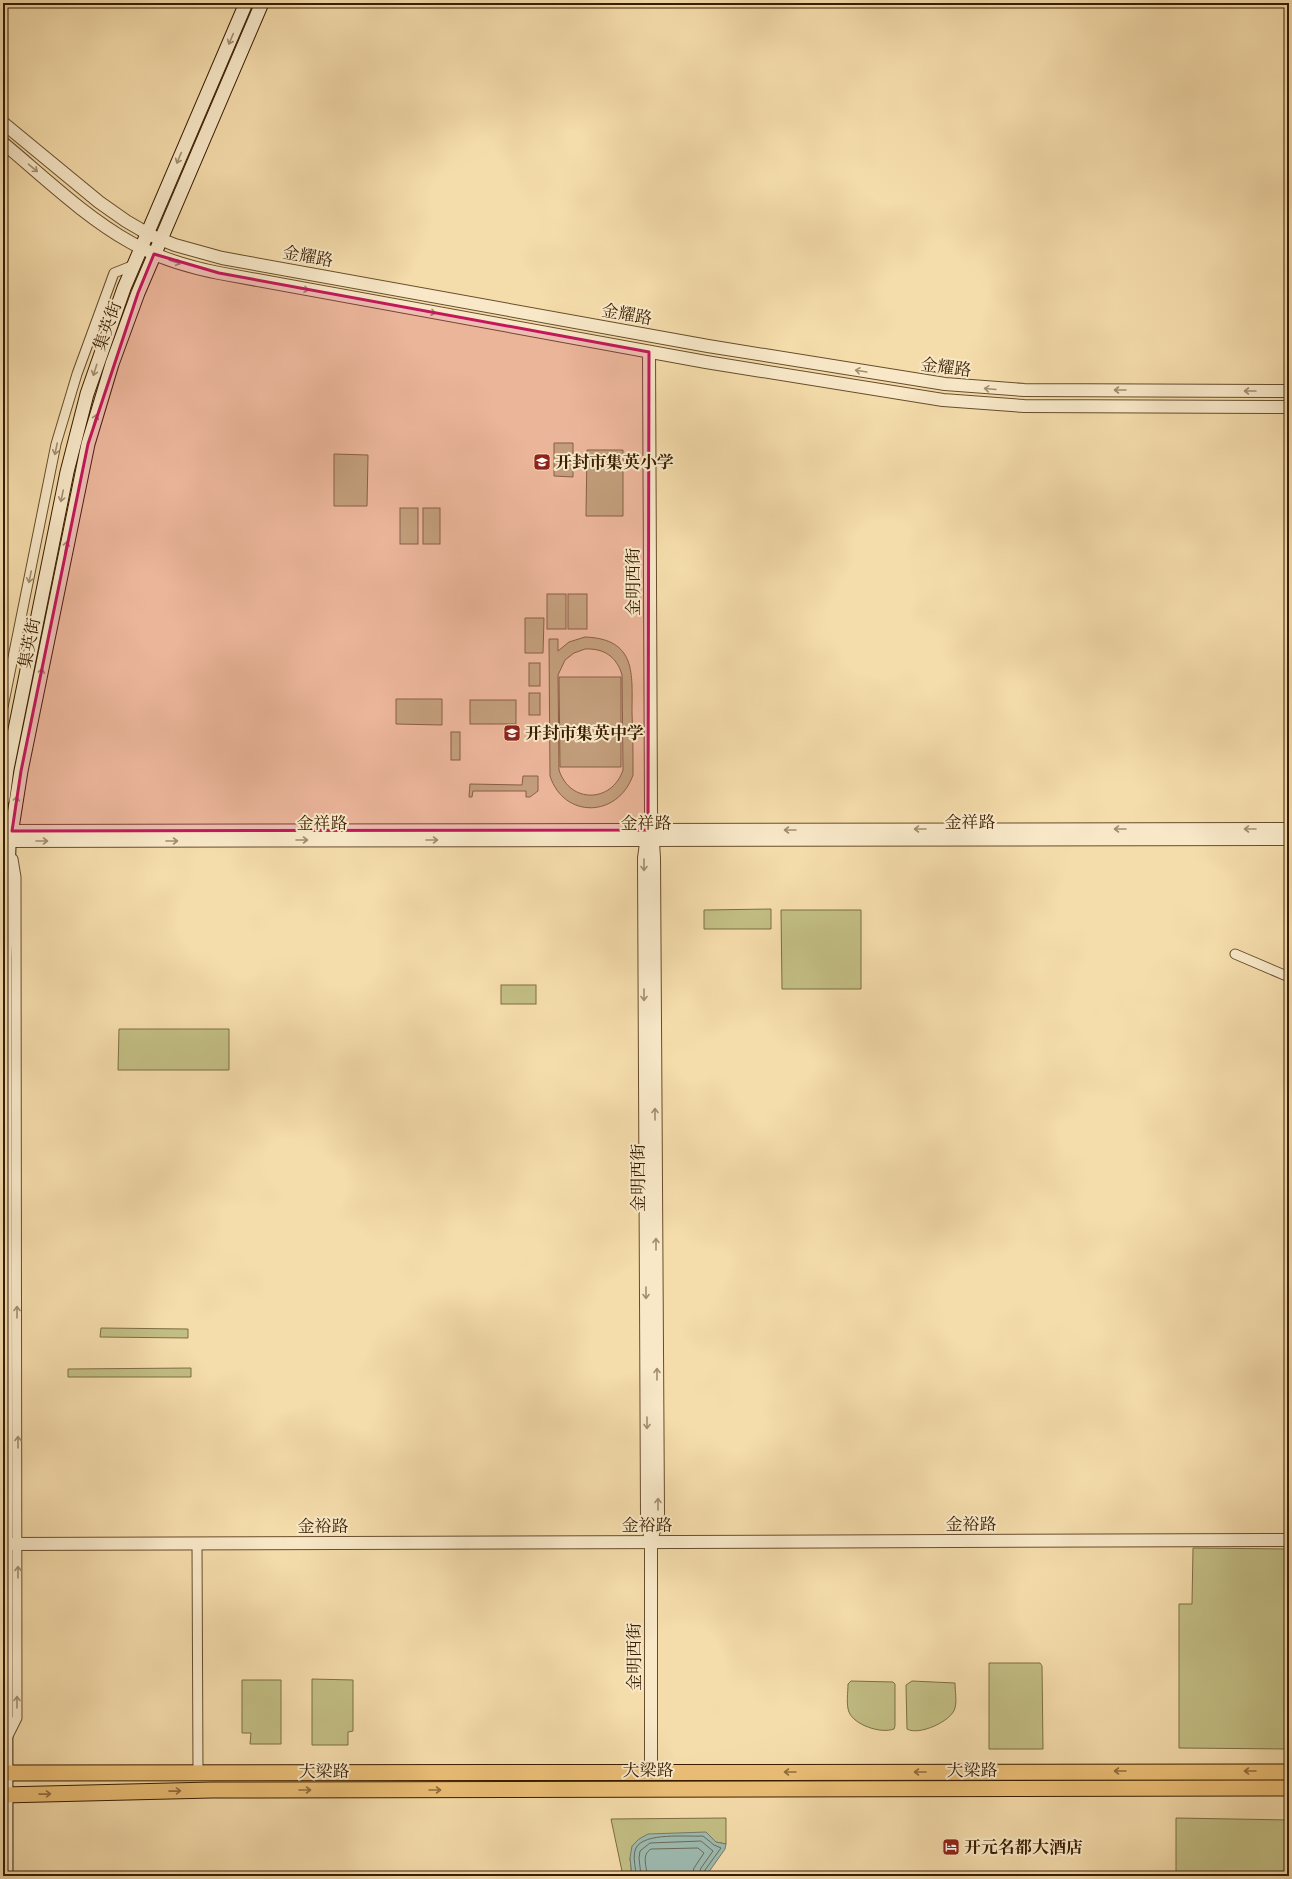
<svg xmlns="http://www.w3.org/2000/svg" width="1292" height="1879" viewBox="0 0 1292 1879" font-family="Cardo,'Noto Serif SC',serif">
<rect width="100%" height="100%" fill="#f5dcab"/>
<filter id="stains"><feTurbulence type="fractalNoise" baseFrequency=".005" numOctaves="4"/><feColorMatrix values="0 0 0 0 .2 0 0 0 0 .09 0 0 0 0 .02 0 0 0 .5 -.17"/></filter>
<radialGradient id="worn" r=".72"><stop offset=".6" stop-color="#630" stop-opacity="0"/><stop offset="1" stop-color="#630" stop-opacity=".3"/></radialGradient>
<g fill="#c2be84" stroke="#7d6e42" fill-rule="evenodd">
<path d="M554,443H573V477L554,476Z"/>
<path d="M587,450H623V516H586Z"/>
<path d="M334,454L368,455L367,506H334Z"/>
<rect x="400" y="508" width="18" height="36"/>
<rect x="423" y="508" width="17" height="36"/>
<rect x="547" y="594" width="19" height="35"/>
<rect x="568" y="594" width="19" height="35"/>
<path d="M525,618H544L543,653H525Z"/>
<path d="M585,637C637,639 632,674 632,713C633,734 633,755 633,775C618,818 564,819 550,776L549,639H558V651L569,642ZM585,649C604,648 617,657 622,675L623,770C612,803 570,804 559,770L558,675L565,660L574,653Z"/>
<rect x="529" y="663" width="11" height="23"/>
<path d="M559,677H621V767H560Z"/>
<rect x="529" y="693" width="11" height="22"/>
<path d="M396,699H442V725L396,724Z"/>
<rect x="470" y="700" width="46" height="24"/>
<rect x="451" y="732" width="9" height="28"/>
<path d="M523,776H538V791L530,797H526V791H473L472,797H469L470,784L522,785Z"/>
<path d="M771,909V929H704V910Z"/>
<path d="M781,910H861V989H782Z"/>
<rect x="501" y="985" width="35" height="19"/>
<path d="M119,1029H229V1070H118Z"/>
<path d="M101,1328L188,1329V1338L100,1337Z"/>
<path d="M191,1368V1377H68V1369Z"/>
<path d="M1193,1548L1289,1549V1749L1179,1748V1604H1192Z"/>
<path d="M989,1663H1040L1042,1666L1043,1749H989Z"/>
<path d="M312,1679L353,1680V1731L348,1732V1745H312Z"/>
<path d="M242,1680H281V1744H250L251,1733H242Z"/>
<path d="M851,1681L893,1682L895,1684V1726L894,1729C881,1734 854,1725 849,1712C846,1705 848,1692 848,1684Z"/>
<path d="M912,1681L955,1683C955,1691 957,1700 955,1708C952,1721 919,1736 907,1729L906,1685Z"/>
<path d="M726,1818V1844L716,1842L711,1838L630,1858L632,1876H623L611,1819Z"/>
<path d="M1176,1818L1289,1820V1876H1176Z"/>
</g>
<path fill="#9dbaaf" stroke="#757b69" d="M706,1832L716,1842L726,1844L725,1849L706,1876H632L630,1858L632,1846L639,1839L648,1834Z"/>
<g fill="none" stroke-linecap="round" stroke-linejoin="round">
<g stroke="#6a6c58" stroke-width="1">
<path d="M636,1876C636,1867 632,1857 636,1848C644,1832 687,1837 703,1836L714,1845L721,1848L705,1870L703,1876"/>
<path d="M641,1876L639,1858L640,1851L650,1843L701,1841L713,1851L701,1868L698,1876"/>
<path d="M647,1876C647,1866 641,1855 651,1849L698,1848L704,1853L694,1868L692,1876"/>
</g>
<g stroke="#674d2c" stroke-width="11">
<g id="minor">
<path d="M3,707L56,444L77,374L114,273L134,265"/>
<path d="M1235,954L1289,977"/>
<path d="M197,1544L198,1772"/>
<path d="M7,1738L17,1718L16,877L13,859"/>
</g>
</g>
<g stroke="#674d2c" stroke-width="14">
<g id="tertiary">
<path d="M3,123L99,202L126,221L150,235L175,245L222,258L708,346L945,384L1024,390L1289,391"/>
<path d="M3,143C44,177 84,216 130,242C158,258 188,267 219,273L706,362L943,400L1024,406L1289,407"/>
<path d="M649,352L651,812L654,858L658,1514L651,1542"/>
<path d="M3,831L1289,829"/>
<path d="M647,836L644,858L647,1517L651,1542V1772"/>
<path d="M3,841L1289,839"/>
<path d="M6,1544L1289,1540"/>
</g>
</g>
<g stroke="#381d01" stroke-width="15">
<g id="secondary">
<path d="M3,799L7,769L67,472L87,394L124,288L246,3"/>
<path d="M6,1876L5,957L9,847L21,771L88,444L112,364L138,293L262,3"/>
</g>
</g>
<g stroke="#381d01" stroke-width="17">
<g id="primary">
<path d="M3,1773L1289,1772"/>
<path d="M3,1795L212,1790L1289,1788"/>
</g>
</g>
<use href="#minor" stroke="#f8e8c8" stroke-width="9"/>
<use href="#tertiary" stroke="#f8e8c8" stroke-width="12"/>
<use href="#secondary" stroke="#f8e8c8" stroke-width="13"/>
<use href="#primary" stroke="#eabe76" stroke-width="15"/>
</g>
<defs><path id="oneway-shaft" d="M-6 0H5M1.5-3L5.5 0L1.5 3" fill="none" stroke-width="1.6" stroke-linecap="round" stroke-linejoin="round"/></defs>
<g stroke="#a28d6e">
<use href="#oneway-shaft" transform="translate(231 39) rotate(113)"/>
<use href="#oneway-shaft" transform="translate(179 158) rotate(113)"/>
<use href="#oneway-shaft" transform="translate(33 168) rotate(40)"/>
<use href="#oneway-shaft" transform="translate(175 262) rotate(18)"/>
<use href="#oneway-shaft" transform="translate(303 289) rotate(10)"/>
<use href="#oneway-shaft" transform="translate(430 312) rotate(10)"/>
<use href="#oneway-shaft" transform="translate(95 370) rotate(108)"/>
<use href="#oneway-shaft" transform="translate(861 371) rotate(-171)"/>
<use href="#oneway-shaft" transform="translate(990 389) rotate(-175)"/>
<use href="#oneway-shaft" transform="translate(1120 390) rotate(-180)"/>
<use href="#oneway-shaft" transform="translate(1250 391) rotate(-180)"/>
<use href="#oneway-shaft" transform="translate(95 420) rotate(-74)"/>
<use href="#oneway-shaft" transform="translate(56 449) rotate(102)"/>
<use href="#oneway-shaft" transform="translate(62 496) rotate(102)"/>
<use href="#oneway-shaft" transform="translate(66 547) rotate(-79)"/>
<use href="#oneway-shaft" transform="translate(30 577) rotate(102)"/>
<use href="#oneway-shaft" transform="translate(41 674) rotate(-78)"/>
<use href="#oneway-shaft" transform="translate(16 802) rotate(-81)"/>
<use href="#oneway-shaft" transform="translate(920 829) rotate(180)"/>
<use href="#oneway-shaft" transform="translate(1120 829) rotate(180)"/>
<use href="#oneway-shaft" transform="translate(1250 829) rotate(180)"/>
<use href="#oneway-shaft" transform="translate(790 830) rotate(180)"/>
<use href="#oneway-shaft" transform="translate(302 840)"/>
<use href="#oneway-shaft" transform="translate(432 840)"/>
<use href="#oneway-shaft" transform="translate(42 841)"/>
<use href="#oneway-shaft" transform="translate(172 841)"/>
<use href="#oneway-shaft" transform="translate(644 865) rotate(90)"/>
<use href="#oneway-shaft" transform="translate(644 995) rotate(90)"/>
<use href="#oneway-shaft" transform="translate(655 1114) rotate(-90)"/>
<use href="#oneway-shaft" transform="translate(656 1244) rotate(-90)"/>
<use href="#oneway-shaft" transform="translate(646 1293) rotate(90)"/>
<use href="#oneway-shaft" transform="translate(17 1312) rotate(-90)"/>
<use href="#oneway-shaft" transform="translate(657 1374) rotate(-90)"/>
<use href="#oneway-shaft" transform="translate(647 1423) rotate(90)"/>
<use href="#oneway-shaft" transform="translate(18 1442) rotate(-90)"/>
<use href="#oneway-shaft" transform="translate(658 1504) rotate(-90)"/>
<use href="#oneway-shaft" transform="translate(18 1572) rotate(-90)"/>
<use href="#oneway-shaft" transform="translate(17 1702) rotate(-90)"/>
</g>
<g stroke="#916e3c">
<use href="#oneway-shaft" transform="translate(1120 1771) rotate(180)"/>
<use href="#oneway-shaft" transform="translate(1250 1771) rotate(-180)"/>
<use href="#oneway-shaft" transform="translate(790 1772) rotate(-180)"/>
<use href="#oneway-shaft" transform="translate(920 1772) rotate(180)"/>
<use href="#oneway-shaft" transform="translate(305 1790)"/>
<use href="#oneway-shaft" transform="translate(435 1790)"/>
<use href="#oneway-shaft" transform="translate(175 1791) rotate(-1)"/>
<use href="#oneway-shaft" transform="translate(45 1794) rotate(-1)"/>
</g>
<path fill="#c2185b" fill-opacity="0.2" stroke="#c2185b" stroke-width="3" stroke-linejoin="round" d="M154,254L219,273L649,352L648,830L12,831L21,771L88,444L138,293Z"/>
<defs>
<g id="school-square" transform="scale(0.9)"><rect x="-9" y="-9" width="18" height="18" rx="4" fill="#8f2418" stroke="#f8e8c8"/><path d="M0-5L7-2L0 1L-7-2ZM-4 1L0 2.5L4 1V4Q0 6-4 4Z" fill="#fff"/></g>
<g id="hotel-square" transform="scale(0.9)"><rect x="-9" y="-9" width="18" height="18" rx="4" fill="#8f2418" stroke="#f8e8c8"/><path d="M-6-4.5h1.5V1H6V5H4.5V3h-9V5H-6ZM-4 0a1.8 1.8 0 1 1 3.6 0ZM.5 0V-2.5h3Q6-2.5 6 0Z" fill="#fff"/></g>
</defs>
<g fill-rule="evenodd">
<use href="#school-square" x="542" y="462"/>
<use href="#school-square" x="512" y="733"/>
<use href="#hotel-square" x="951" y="1847"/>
</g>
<g text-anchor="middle" stroke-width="4" stroke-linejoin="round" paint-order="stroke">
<g font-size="17" fill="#381d01" stroke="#f8e8c8">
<text transform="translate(308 256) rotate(10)" y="6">金耀路</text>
<text transform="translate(627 314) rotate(10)" y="6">金耀路</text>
<text transform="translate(107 326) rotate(-70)" y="6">集英街</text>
<text transform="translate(946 367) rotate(7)" y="6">金耀路</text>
<text transform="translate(633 582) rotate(-90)" y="6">金明西街</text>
<text transform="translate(29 643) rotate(-79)" y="6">集英街</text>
<text x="970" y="828">金祥路</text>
<text x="322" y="829">金祥路</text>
<text x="646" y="829">金祥路</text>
<text transform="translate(638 1178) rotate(-90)" y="6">金明西街</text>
<text x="971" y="1530">金裕路</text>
<text x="647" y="1531">金裕路</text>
<text x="323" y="1532">金裕路</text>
<text transform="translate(634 1657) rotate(-90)" y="6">金明西街</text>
<text x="648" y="1776">大梁路</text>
<text x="972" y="1776">大梁路</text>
<text x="324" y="1777">大梁路</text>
</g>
<g font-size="17" font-weight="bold" fill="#381d01" stroke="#f8e8c8" text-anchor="start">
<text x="555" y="468">开封市集英小学</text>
<text x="525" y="739">开封市集英中学</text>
<text x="964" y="1853">开元名都大酒店</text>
</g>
</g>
<rect width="1292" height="1879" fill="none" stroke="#f5dcab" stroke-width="16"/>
<rect x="4" y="4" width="1284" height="1871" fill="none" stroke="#381d01" stroke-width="2"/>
<rect x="8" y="8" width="1276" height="1863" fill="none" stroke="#381d01"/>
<rect width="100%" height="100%" filter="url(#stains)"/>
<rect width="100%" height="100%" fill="url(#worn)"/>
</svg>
